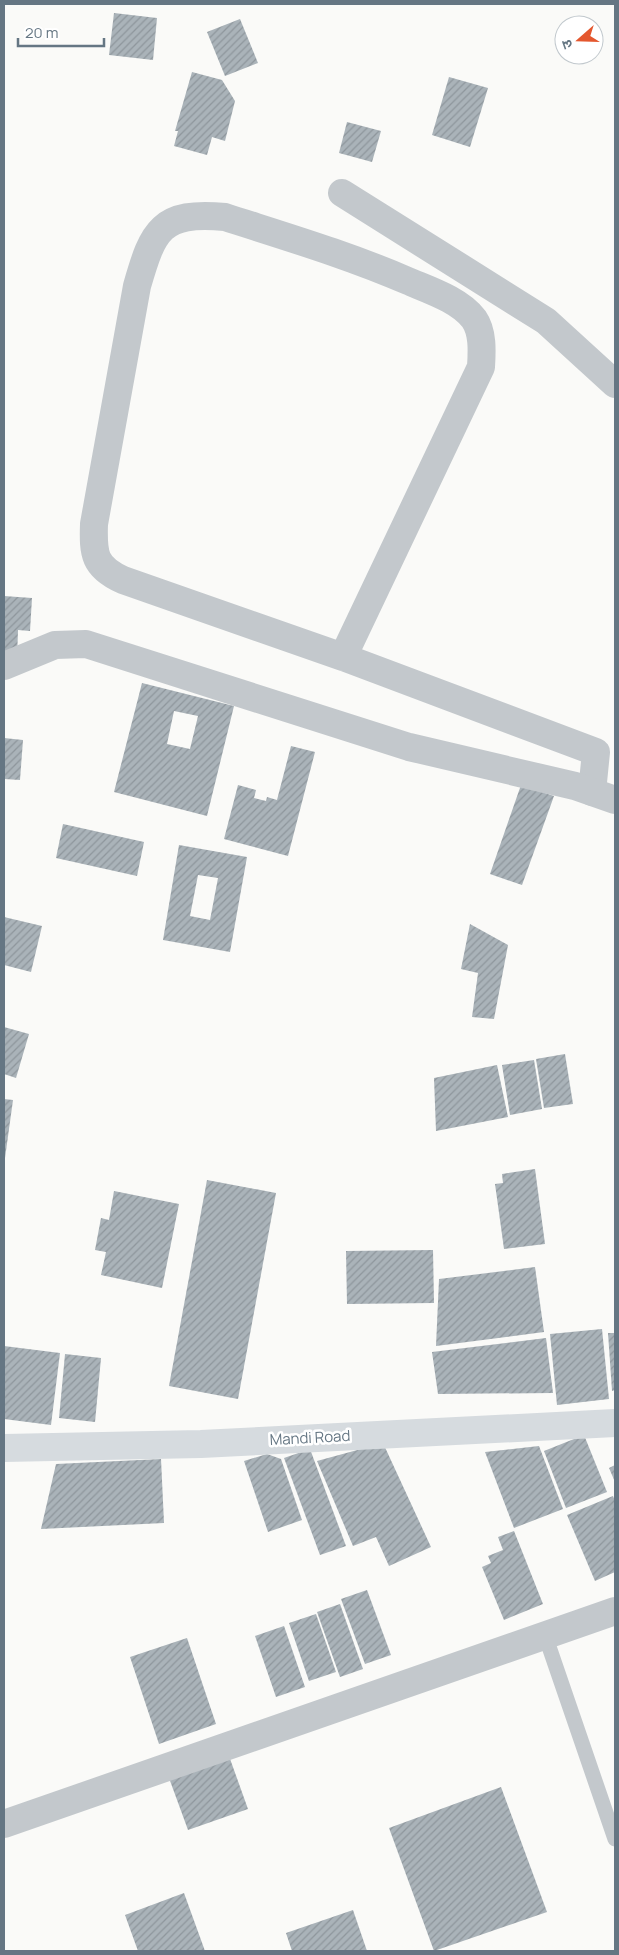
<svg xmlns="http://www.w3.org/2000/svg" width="619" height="1955" viewBox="0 0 619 1955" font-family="Manrope,'Noto Sans Devanagari',sans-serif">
<defs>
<pattern id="building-hatch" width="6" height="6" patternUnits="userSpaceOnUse" patternTransform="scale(1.25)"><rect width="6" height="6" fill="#aab3b9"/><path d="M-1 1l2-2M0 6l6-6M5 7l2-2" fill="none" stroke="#8e969c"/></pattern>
</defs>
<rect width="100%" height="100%" fill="#fafaf8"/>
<g fill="url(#building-hatch)" fill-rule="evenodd">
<path d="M114,13L157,18L153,60L109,55Z"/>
<path d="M240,19L258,63L225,76L207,32Z"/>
<path d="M192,72L222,80L235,101L225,141L212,137L207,155L174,146L178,131H175Z"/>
<path d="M449,77L488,88L470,147L432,135Z"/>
<path d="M347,122L381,131L372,162L339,153Z"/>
<path d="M4,596L32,598L30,631L18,630L17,660L4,659Z"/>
<path d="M142,683L234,706L207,816L114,792ZM174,711L198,716L190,749L167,744Z"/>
<path d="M4,738L23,740L20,780L4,779Z"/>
<path d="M291,746L315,752L288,856L224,839L238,785L256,790L254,798L266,801L267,797L277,800Z"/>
<path d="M521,785L554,796L522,885L490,874Z"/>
<path d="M63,824L144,842L137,876L56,858Z"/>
<path d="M179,845L247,857L230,952L163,940ZM198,875L218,878L210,920L190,916Z"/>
<path d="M4,917L42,926L31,972L4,965Z"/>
<path d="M470,924L508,945L494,1019L472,1017L478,973L461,969Z"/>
<path d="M4,1027L29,1034L16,1078L4,1074Z"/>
<path d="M565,1054L573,1104L544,1108L536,1059Z"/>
<path d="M534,1060L542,1109L510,1115L502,1065Z"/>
<path d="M497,1065L508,1117L436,1131L434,1078Z"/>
<path d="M4,1099L13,1100L5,1158H4Z"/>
<path d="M535,1169L545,1244L504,1249L495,1184L503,1183L502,1174Z"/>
<path d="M207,1180L276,1193L238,1399L169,1386Z"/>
<path d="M114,1191L179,1204L162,1288L101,1275L106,1252L95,1250L101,1218L109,1220Z"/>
<path d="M433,1250L434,1303L347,1304L346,1251Z"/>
<path d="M535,1267L544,1332L436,1346L439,1279Z"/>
<path d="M602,1329L609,1399L557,1405L550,1334Z"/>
<path d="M608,1333H615V1390L612,1391Z"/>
<path d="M546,1338L553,1393L438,1394L432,1352Z"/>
<path d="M4,1346L60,1353L51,1425L4,1419Z"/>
<path d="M65,1354L101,1358L95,1422L59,1418Z"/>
<path d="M584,1435L607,1492L566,1508L544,1451Z"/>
<path d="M383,1443L431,1547L389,1566L376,1537L353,1546L317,1461Z"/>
<path d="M539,1446L563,1509L514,1528L485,1452Z"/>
<path d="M310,1449L346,1546L320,1555L284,1458Z"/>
<path d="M267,1454L281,1459L302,1520L268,1532L244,1461Z"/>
<path d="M161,1459L164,1523L41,1529L56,1464Z"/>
<path d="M615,1465V1482L609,1468Z"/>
<path d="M613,1496L615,1501V1572L595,1581L567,1515Z"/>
<path d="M514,1531L543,1604L504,1620L482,1567L491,1563L488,1556L503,1550L498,1537Z"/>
<path d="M367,1590L391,1655L365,1664L341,1599Z"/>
<path d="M340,1604L363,1669L340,1677L317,1612Z"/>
<path d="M316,1614L336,1672L309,1681L289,1623Z"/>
<path d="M284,1626L305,1687L276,1697L255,1636Z"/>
<path d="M187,1638L216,1724L159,1744L130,1657Z"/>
<path d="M229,1756L248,1809L188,1830L169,1778Z"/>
<path d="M501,1787L547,1912L434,1951L389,1828Z"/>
<path d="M184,1893L205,1951H138L125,1915Z"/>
<path d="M353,1910L367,1951H292L286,1933Z"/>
</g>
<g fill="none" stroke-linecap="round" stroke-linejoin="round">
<path stroke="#c3c8cc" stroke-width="15" d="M545,1635L615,1839"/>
<g stroke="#c3c8cc" stroke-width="28">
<path d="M342,193L546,321L615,384"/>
<path d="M343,657L481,367C482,351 483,332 474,319C460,300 429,290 408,281C348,255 287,237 225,217C161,211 153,230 137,286L94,524C93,554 94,567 123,580L343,657L596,752L592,792"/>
<path d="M4,666L55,645L86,644L409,747L575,786L615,800"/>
<path d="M4,1824L615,1611"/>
</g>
<path stroke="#d6dbdf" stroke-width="28" d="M4,1448L201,1444L615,1423"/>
</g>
<g text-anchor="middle" stroke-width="5" stroke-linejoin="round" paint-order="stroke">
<g font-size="15" fill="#657683" stroke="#fff">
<text transform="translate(310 1438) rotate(-3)" y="5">Mandi Road</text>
</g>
</g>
<rect width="619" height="1955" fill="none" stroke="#657683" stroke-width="10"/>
<g transform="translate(579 40) rotate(250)"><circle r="24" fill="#ffffff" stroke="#c1c8cd"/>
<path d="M0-4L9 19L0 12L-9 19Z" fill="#e4572e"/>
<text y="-8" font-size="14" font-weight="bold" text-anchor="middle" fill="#657683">उ</text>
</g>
<path d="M18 38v8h86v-8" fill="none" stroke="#657683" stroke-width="2.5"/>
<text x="25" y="38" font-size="15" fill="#657683" stroke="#ffffff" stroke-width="4" paint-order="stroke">20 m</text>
</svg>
